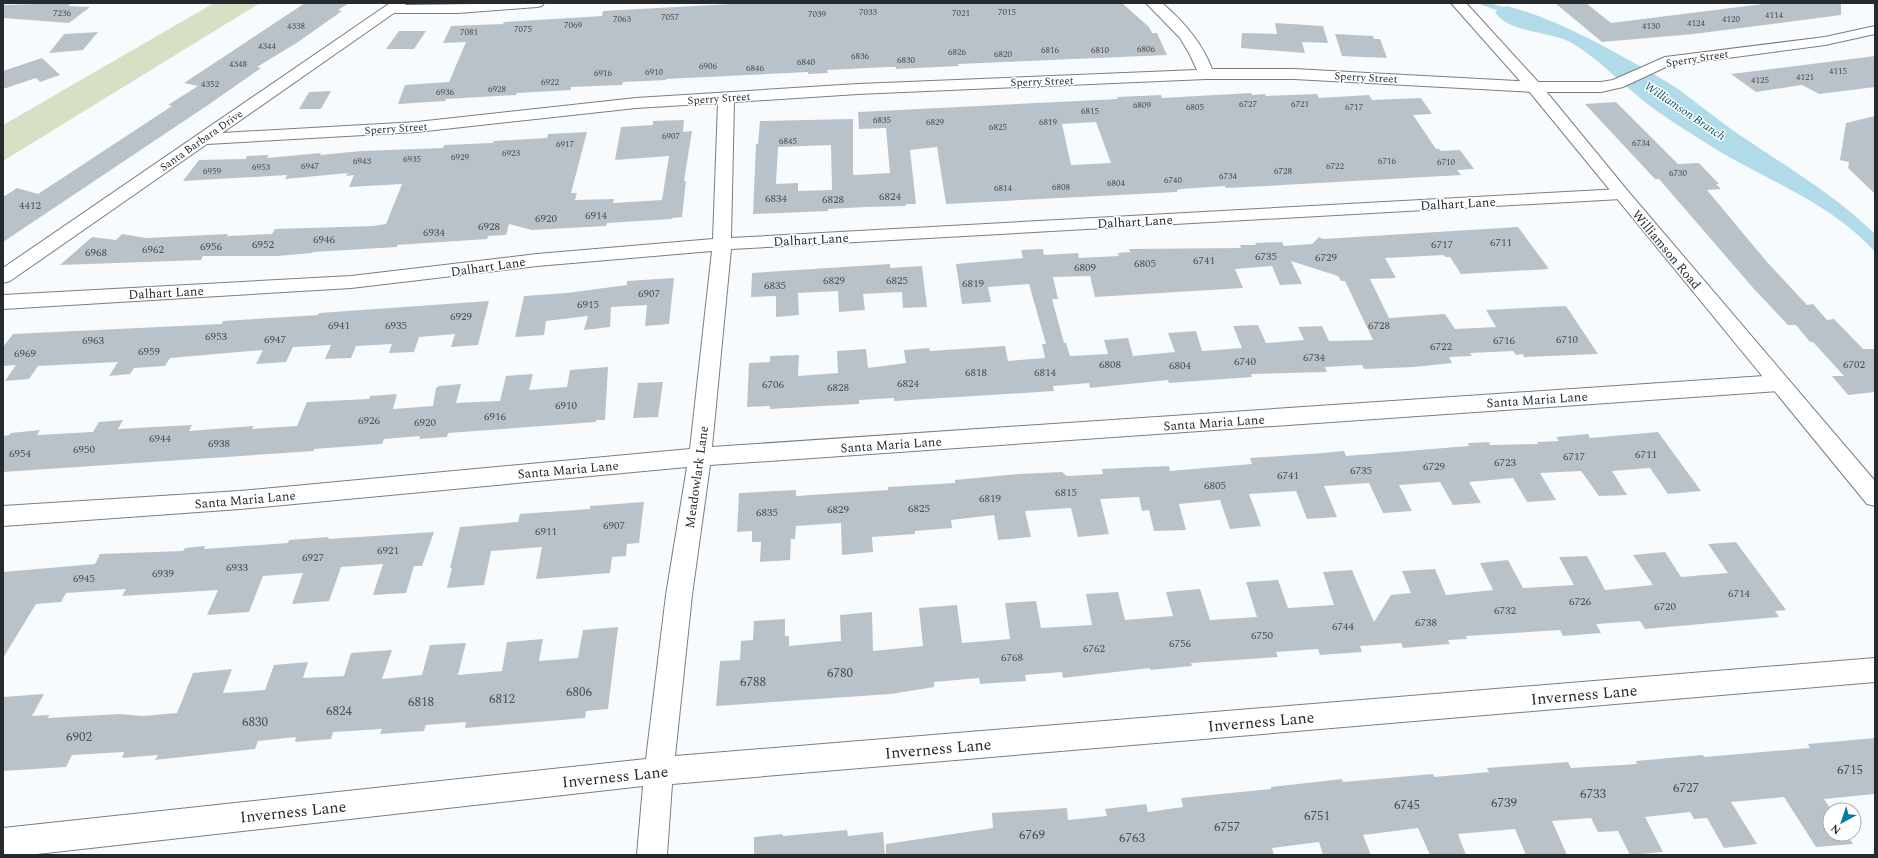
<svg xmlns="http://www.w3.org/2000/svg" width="1878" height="858" viewBox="0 0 1878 858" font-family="Spectral,serif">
<rect width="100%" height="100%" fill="#f8fbfe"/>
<path fill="#d7e0c4" d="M214,3H260L3,161V125Z"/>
<path fill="#b1dbe8" d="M1507,6C1552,18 1595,41 1636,64C1650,72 1665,80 1678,89C1696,102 1713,116 1731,129C1780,163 1832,192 1875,234V252C1828,199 1756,177 1698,138C1678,125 1658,113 1640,98C1618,80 1597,58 1572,43C1550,31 1508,33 1495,12L1502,7Z"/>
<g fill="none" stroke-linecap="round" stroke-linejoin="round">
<path stroke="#b1dbe8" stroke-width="5" d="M1483,3L1507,11"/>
</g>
<g fill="#bac2c9" fill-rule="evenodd">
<path d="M72,3L68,6L90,7L69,23L3,18V5Z"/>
<path d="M305,3H349L338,10L342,11L298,42L257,67L261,68L211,103L3,242V197L17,188L38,194L172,106L168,105L198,86L184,83Z"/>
<path d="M749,3H1122L1149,27L1152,33H1157L1167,55L958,64L959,66L896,69V67H887L827,70L828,73L808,74V72L666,79V80L623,82L622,85L571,87V90L517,93L516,95L446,99L445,101L398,104L405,85L449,82L466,42L443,43L451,26L503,24L504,22L602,16L603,11Z"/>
<path d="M1555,3H1586L1611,23L1771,3H1841V15L1694,34L1602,42Z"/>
<path d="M1275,23L1323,26L1328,43L1302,42L1305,53L1241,48L1242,33L1277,34Z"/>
<path d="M399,31H426L414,49H386Z"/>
<path d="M98,32L83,50L49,53L64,34Z"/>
<path d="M1335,34L1373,36L1374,39H1380L1387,58L1342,56Z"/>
<path d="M1875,56V87L1819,94L1802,85L1756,92L1731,74Z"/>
<path d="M42,58L60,75L40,82L36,78L3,89V71Z"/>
<path d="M331,91L321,109H299L309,92Z"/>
<path d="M1251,93L1252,95L1265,94L1266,96L1317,94L1319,98L1369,95L1372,100L1421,98L1432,114L1413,115L1436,149H1439L1441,151L1460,150L1474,169L1457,170L1461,175L1266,186L1226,188L1225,186L1181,189L1177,190V192L946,204L937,147L910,150L916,204H906V206L866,207L828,209V211L753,214L756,144H758L760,121L853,119V174L855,175L890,173L886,128L859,129L858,112L1118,99L1117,97L1161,95L1162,98ZM1096,122L1111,163L1071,165L1062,124ZM831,145L832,190L798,191V183L776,184L778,147Z"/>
<path d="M1616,102L1678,164L1699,163L1719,184H1716L1721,189L1707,190L1767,262L1807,305L1813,304L1827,320L1834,319L1863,349H1875V392L1848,395L1832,376H1844L1813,342H1810L1796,325H1788L1754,289L1659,179H1655L1585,104Z"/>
<path d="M1875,116V194L1848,168L1849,162L1840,160L1846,123Z"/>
<path d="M684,120L683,132L692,131L684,181H686L682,217L672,218V219L607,223L606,226L532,230L509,224L506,235L488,236L487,239L397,245V247L313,252L312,253L277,256H203L201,260L60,265L92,237L116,240L122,234L146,238L228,234L227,236L272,234L275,229L373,226L386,224L402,184L349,187L354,175L346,176L348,173L285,179L287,175L183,181L199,160L246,159L247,156L269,155L267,158L321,153L320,155L361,151L443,148L444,145L493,143L494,141L547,138L548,134L587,132L571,193H577L575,200L614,199L613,203L662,200L669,156L615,160L621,127L653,125V121Z"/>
<path d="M1518,227L1549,269L1461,274L1450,257H1445L1444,255L1385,258L1396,278L1370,279L1389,318L1445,314L1455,329L1496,327L1486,310L1566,306L1598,354L1524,357L1523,354L1516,355L1513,351L1470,353L1472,356L1449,357L1452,363L1414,367L1364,369L1362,365L1325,367L1327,372L1251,374L1252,377L1169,383L1168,380L1090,388L1089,383L1053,386L1054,391L894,401V398L859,400V404L823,406L770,409V406L747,407L749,363L770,362V356L799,355L798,376L838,373L837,351L866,349L868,368L906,363L904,350L929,348L930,351L1005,346L1008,361L1045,358L1042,344H1046L1029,284L988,287L991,302L962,304L956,264L1023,258L1021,250L1043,249L1044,255L1078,253L1079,258L1119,256L1118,253L1130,252L1129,249L1241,248L1240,245H1256L1255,243L1282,242L1284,246L1312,244L1319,237L1323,239ZM1291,261L1338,276L1341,281H1345L1373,340L1329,341L1322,326L1298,327L1304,340L1266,343L1258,325L1233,326L1242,348L1202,351L1196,331L1168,333L1175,352L1133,356L1128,338L1104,340L1108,354L1070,356L1066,343H1064L1052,299H1058L1053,277L1090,276L1095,297L1243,288L1235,269L1272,266L1280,285L1302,284Z"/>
<path d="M890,264V268L922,266L927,307L903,308L902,292L863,294L865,310L839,312L838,291L798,293L799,315L776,317V296L751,297L752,273Z"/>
<path d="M674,278L669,324L645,326L647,305L611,307L610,327L584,330L588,316L546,321L544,335L515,337L524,296L567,293L627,285V281Z"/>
<path d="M489,301L478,345L451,347L455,334L419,337L414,352L389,353L392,344L356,346L351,358L325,359L331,345L293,347L286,362L256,364L263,350L170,358L165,366L134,368L130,374L109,376L118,362L38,366L29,379L5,381L16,365L3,366V347L13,334L222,324L223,321L318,315L319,313Z"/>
<path d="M608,367L605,420H596V422L448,433L447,437L419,439L420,436L384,439L382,444L314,449V451L3,472V436L9,435L11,433L40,430L37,435L93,432L99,422L123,420L118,429L192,425L189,431L254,426L252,429L297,426L307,402L369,399L370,396L397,394L393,409L433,406L436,388L439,386L461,384L456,403L500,401L506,376L533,374L529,390L567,387L570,370Z"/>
<path d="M663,382L658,417L633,418L638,383Z"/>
<path d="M1658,432L1701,491L1668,494L1650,468L1612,471L1627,495L1599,496L1581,471L1540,473L1556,500L1527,502L1513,478L1469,482L1481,503L1453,505L1440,482L1399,485L1412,511L1383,513L1369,483L1324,486L1337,517L1307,519L1296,491L1249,494L1261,526L1230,529L1220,500L1179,504L1186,530L1154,531L1149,510L1142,511L1139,497L1100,499L1109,534L1078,537L1071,508L1025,511L1031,537L998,540L994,515L951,520L952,528L915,531V534L872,537L873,552L842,555L841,523L796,526L795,539H791L790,560L760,562L761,542H752V531L737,532L739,493L796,490V496L888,490V487L955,483V480L1018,474L1062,472L1067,476L1103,474L1102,469L1169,466L1170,471L1252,464L1250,458L1323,453L1344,451L1346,456L1469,446L1468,443L1489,442L1490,445L1538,444L1537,442L1559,441L1556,437L1588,434L1590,438Z"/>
<path d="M644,502L639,543L627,544L626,556L612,557L610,573L536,579L542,547L491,551L484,585L447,588L452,568H450L460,527L518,522L520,514L590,509V506Z"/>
<path d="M434,532L422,566H414L406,593L373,595L383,564L341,567L329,601L292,604L303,573L263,576L249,612L207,615L218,590L122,596L126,589L66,593L61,602L36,604L3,658V572L95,564L100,554L183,551L185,548L205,546L204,549L288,543L289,540L329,537L328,539Z"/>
<path d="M1736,542L1786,610L1775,611L1779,617L1645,629L1640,621L1596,624L1601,633L1563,636L1560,630L1466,636L1467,639L1448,640L1450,644L1403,648L1401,643L1360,646L1362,652L1320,655L1318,649L1276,652L1278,657L1191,663L1192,666L1150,670V668L1063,678L1062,672L1025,675L1026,681L980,684L979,678L934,682V687L891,694L716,706L720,661L740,660L741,641L753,640L754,621L785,619V636H789V646L841,641L840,615L872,612L873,651L923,646L919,608L957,605L962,643L1010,639L1005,603L1036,601L1041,628L1092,625L1086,594L1118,592L1125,620L1173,616L1166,592L1200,589L1210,620L1257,617L1246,582L1278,580L1288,608L1334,605L1323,572L1352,570L1374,622L1391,595L1411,593L1402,571L1435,569L1446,595L1493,590L1480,563L1508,560L1523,588L1574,585L1559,557L1587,556L1605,590L1653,585L1633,555L1665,552L1681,577L1728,573L1708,544Z"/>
<path d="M618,627L608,709L586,711L585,718L465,728L466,722L426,725L424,731L380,734L382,729L333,732L331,739L295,742L296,737L258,741L255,749L155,760L158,755L122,758L124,752L72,755L66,767L3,771V697L44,694L32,716L50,715L47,718L119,714L143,716L177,713L193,673L232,669L223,693L265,690L274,665L308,662L303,678L344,676L351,653L392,650L382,679L422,675L430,645L466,643L458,675L502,671L507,642L543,639L539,661L578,658L583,630Z"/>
<path d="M1875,738V794L1824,799L1831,810L1830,834H1846L1853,844L1816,847L1784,797L1731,802L1757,844L1724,848L1707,818L1694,819L1690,812L1645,817L1663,852L1630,855L1618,831L1598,832L1591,818L1552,821L1567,855H1526L1515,829L1458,834L1466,855H1430L1418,828L1363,835L1371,855H1323L1319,842L1272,848L1274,855H886V844L993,828L992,813L1067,808L1068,820L1107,816L1105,809L1146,804L1148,812L1183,807L1181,798L1271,789V787L1342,779L1343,782L1433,774L1434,777L1489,772L1487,768L1568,762L1571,768L1637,764L1636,761L1703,755L1704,757L1810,748L1808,744Z"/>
<path d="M847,830L848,836L883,832L885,855H754V837L782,834L783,836Z"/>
</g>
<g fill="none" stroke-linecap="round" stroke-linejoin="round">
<g stroke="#777e85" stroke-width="2">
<path id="minor" d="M390,3H406L405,5L544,3L542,6L537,7L458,13H394L222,133L417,122L636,98L858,84L1197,70L1189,53L1180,38L1146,3H1162C1183,21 1202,42 1212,69H1294L1534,82H1601L1613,80L1665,57L1825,37L1875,26V34L1825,45L1668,66L1623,87L1601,92H1534L1294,79H1206L858,94L734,102L731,238L1621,189L1627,190L1630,194L1627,198L1621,199L731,249L712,447L1779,375L1786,378L1790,383L1786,388L1779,391L710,465L692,595L675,756L1875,658V682L672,784L667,855H637L643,786L28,855H3V828L646,759L666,595L687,467L240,509L3,526V506L240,491L690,449L712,251L537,266L351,288L3,309V295L351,276L537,254L713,239L718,103L636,108L417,132L207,144L10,281L3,283V268Z"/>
</g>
<g stroke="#777e85" stroke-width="2">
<path id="tertiary" d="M1451,3H1466L1540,84L1627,190L1875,481V506L1867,504L1528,90Z"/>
</g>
<use href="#minor" fill="#fff" fill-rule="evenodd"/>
<use href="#tertiary" fill="#fff" fill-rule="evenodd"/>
</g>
<g text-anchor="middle" stroke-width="3" stroke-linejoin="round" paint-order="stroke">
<g font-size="9" fill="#4c5054">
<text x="868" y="15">7033</text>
<text x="1007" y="15">7015</text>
<text x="62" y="16">7236</text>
<text x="961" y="16">7021</text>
<text x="817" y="17">7039</text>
<text x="1774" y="18">4114</text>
<text x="670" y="20">7057</text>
<text x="622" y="22">7063</text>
<text x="1731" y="22">4120</text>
<text x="1696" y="26">4124</text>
<text x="573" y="28">7069</text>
<text x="296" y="29">4338</text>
<text x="1651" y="29">4130</text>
<text x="523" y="32">7075</text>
<text x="469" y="35">7081</text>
<text x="267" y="49">4344</text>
<text x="1146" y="52">6806</text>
<text x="1050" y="53">6816</text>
<text x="1100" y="53">6810</text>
<text x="957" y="55">6826</text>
<text x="1003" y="57">6820</text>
<text x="860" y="59">6836</text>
<text x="906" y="63">6830</text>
<text x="806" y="65">6840</text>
<text x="238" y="67">4348</text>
<text x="708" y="69">6906</text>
<text x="755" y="71">6846</text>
<text x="1838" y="74">4115</text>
<text x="654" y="75">6910</text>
<text x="603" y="76">6916</text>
<text x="1805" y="80">4121</text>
<text x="1760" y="83">4125</text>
<text x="550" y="85">6922</text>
<text x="210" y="87">4352</text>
<text x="497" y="92">6928</text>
<text x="445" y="95">6936</text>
<text x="1248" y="107">6727</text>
<text x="1300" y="107">6721</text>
<text x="1142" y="108">6809</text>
<text x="1195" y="110">6805</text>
<text x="1354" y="110">6717</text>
<text x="1090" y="114">6815</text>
<text x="882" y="123">6835</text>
<text x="935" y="125">6829</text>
<text x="1048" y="125">6819</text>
<text x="998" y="130">6825</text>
<text x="671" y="139">6907</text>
<text x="788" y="144">6845</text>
<text x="1641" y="146">6734</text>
<text x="565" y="147">6917</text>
<text x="511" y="156">6923</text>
<text x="460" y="160">6929</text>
<text x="412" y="162">6935</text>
<text x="362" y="164">6943</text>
<text x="1387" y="164">6716</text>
<text x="1446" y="165">6710</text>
<text x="310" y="169">6947</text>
<text x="1335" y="169">6722</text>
<text x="261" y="170">6953</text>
<text x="212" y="174">6959</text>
<text x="1283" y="174">6728</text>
<text x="1678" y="176">6730</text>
<text x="1228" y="179">6734</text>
<text x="1173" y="183">6740</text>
<text x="1116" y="186">6804</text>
<text x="1061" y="190">6808</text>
<text x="1003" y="191">6814</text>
</g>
<g font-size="11" fill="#272a2d" stroke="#fff">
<text transform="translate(1697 58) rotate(-9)" y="4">Sperry Street</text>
<text transform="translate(1366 77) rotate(3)" y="4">Sperry Street</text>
<text transform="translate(1042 81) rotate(-2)" y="4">Sperry Street</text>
<text transform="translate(719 98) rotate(-4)" y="4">Sperry Street</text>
<text transform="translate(396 128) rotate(-4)" y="4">Sperry Street</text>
<text transform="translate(201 140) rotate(-35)" y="4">Santa Barbara Drive</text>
</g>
<g font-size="11" fill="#4c5054">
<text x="890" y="200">6824</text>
<text x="776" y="202">6834</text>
<text x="833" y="203">6828</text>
<text x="30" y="209">4412</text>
<text x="596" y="219">6914</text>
<text x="546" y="222">6920</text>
<text x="489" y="230">6928</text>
<text x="434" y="236">6934</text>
<text x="324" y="243">6946</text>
<text x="1501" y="246">6711</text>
<text x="263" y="248">6952</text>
<text x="1442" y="248">6717</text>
<text x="211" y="250">6956</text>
<text x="153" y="253">6962</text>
<text x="96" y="256">6968</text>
<text x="1266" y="260">6735</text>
<text x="1326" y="261">6729</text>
<text x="1204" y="264">6741</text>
<text x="1145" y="267">6805</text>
<text x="1085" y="271">6809</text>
<text x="834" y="284">6829</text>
<text x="897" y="284">6825</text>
<text x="973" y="287">6819</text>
<text x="775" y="289">6835</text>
<text x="649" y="297">6907</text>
<text x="588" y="308">6915</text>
<text x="461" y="320">6929</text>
<text x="339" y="329">6941</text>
<text x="396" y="329">6935</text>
<text x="1379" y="329">6728</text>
<text x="216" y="340">6953</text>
<text x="275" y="343">6947</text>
<text x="1567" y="343">6710</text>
<text x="93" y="344">6963</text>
<text x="1504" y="344">6716</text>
<text x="1441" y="350">6722</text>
<text x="149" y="355">6959</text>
<text x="25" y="357">6969</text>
<text x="1314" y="361">6734</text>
<text x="1245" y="365">6740</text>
<text x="1110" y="368">6808</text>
<text x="1854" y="368">6702</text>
<text x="1180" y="369">6804</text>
<text x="976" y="376">6818</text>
<text x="1045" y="376">6814</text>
<text x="908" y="387">6824</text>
<text x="773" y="388">6706</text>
<text x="838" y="391">6828</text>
<text x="566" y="409">6910</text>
<text x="495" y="420">6916</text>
<text x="369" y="424">6926</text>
<text x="425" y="426">6920</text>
<text x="160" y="442">6944</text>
<text x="219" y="447">6938</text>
<text x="84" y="453">6950</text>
<text x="20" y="457">6954</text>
<text x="1646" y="458">6711</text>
<text x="1574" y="460">6717</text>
<text x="1505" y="466">6723</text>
<text x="1434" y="470">6729</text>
<text x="1361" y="474">6735</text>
<text x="1288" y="479">6741</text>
<text x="1215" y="489">6805</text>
<text x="1066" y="496">6815</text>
<text x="990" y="502">6819</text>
<text x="919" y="512">6825</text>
<text x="838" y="513">6829</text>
<text x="767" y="516">6835</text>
<text x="614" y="529">6907</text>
<text x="546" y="535">6911</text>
<text x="388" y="554">6921</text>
<text x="313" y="561">6927</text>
<text x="237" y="571">6933</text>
<text x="163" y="577">6939</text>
<text x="84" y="582">6945</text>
<text x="1739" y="597">6714</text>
<text x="1580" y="605">6726</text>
<text x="1665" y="610">6720</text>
<text x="1505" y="614">6732</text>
<text x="1426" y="626">6738</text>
<text x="1343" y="630">6744</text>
<text x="1262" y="639">6750</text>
<text x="1180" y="647">6756</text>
<text x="1094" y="652">6762</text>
<text x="1012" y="661">6768</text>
</g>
<g font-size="12" font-style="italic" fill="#00576a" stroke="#fff">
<text transform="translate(1685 111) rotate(34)" y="4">Williamson Branch</text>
</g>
<g font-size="13" fill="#272a2d" stroke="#fff">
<text transform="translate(1458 203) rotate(-3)" y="5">Dalhart Lane</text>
<text transform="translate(1135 221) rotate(-3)" y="5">Dalhart Lane</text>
<text transform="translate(811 239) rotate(-3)" y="5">Dalhart Lane</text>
<text transform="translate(1667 249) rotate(50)" y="5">Williamson Road</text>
<text transform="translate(488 266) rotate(-8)" y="5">Dalhart Lane</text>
<text transform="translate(166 292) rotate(-3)" y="5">Dalhart Lane</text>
<text transform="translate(1537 399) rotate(-4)" y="5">Santa Maria Lane</text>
<text transform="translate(1214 422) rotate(-4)" y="5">Santa Maria Lane</text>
<text transform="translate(891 444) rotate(-4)" y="5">Santa Maria Lane</text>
<text transform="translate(568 469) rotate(-5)" y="5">Santa Maria Lane</text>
<text transform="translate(696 477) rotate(-82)" y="5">Meadowlark Lane</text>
<text transform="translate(245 499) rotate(-5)" y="5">Santa Maria Lane</text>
</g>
<g font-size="13" fill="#4c5054">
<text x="840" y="677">6780</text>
<text x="753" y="686">6788</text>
<text x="579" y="696">6806</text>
<text x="502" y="703">6812</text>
<text x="421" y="706">6818</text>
<text x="339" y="715">6824</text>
<text x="255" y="726">6830</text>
<text x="79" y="741">6902</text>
<text x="1850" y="774">6715</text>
<text x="1686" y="792">6727</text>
<text x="1593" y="798">6733</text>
<text x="1504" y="807">6739</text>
<text x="1407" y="809">6745</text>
<text x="1317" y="820">6751</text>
<text x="1227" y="831">6757</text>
<text x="1032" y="839">6769</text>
<text x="1132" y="842">6763</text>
</g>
<g font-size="16" fill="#272a2d" stroke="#fff">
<text transform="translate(1584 694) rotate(-5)" y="6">Inverness Lane</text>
<text transform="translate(1261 721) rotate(-5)" y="6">Inverness Lane</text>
<text transform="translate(938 748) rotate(-5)" y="6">Inverness Lane</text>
<text transform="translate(615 776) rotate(-6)" y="6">Inverness Lane</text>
<text transform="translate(293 811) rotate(-6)" y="6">Inverness Lane</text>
</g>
</g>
<rect width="1878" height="858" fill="none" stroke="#272a2d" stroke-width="8"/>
<g transform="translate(1842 822) rotate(220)"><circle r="19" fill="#ffffff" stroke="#a9aaab"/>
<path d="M0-3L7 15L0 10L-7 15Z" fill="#057aa3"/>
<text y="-6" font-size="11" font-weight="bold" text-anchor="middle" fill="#272a2d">N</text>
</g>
</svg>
